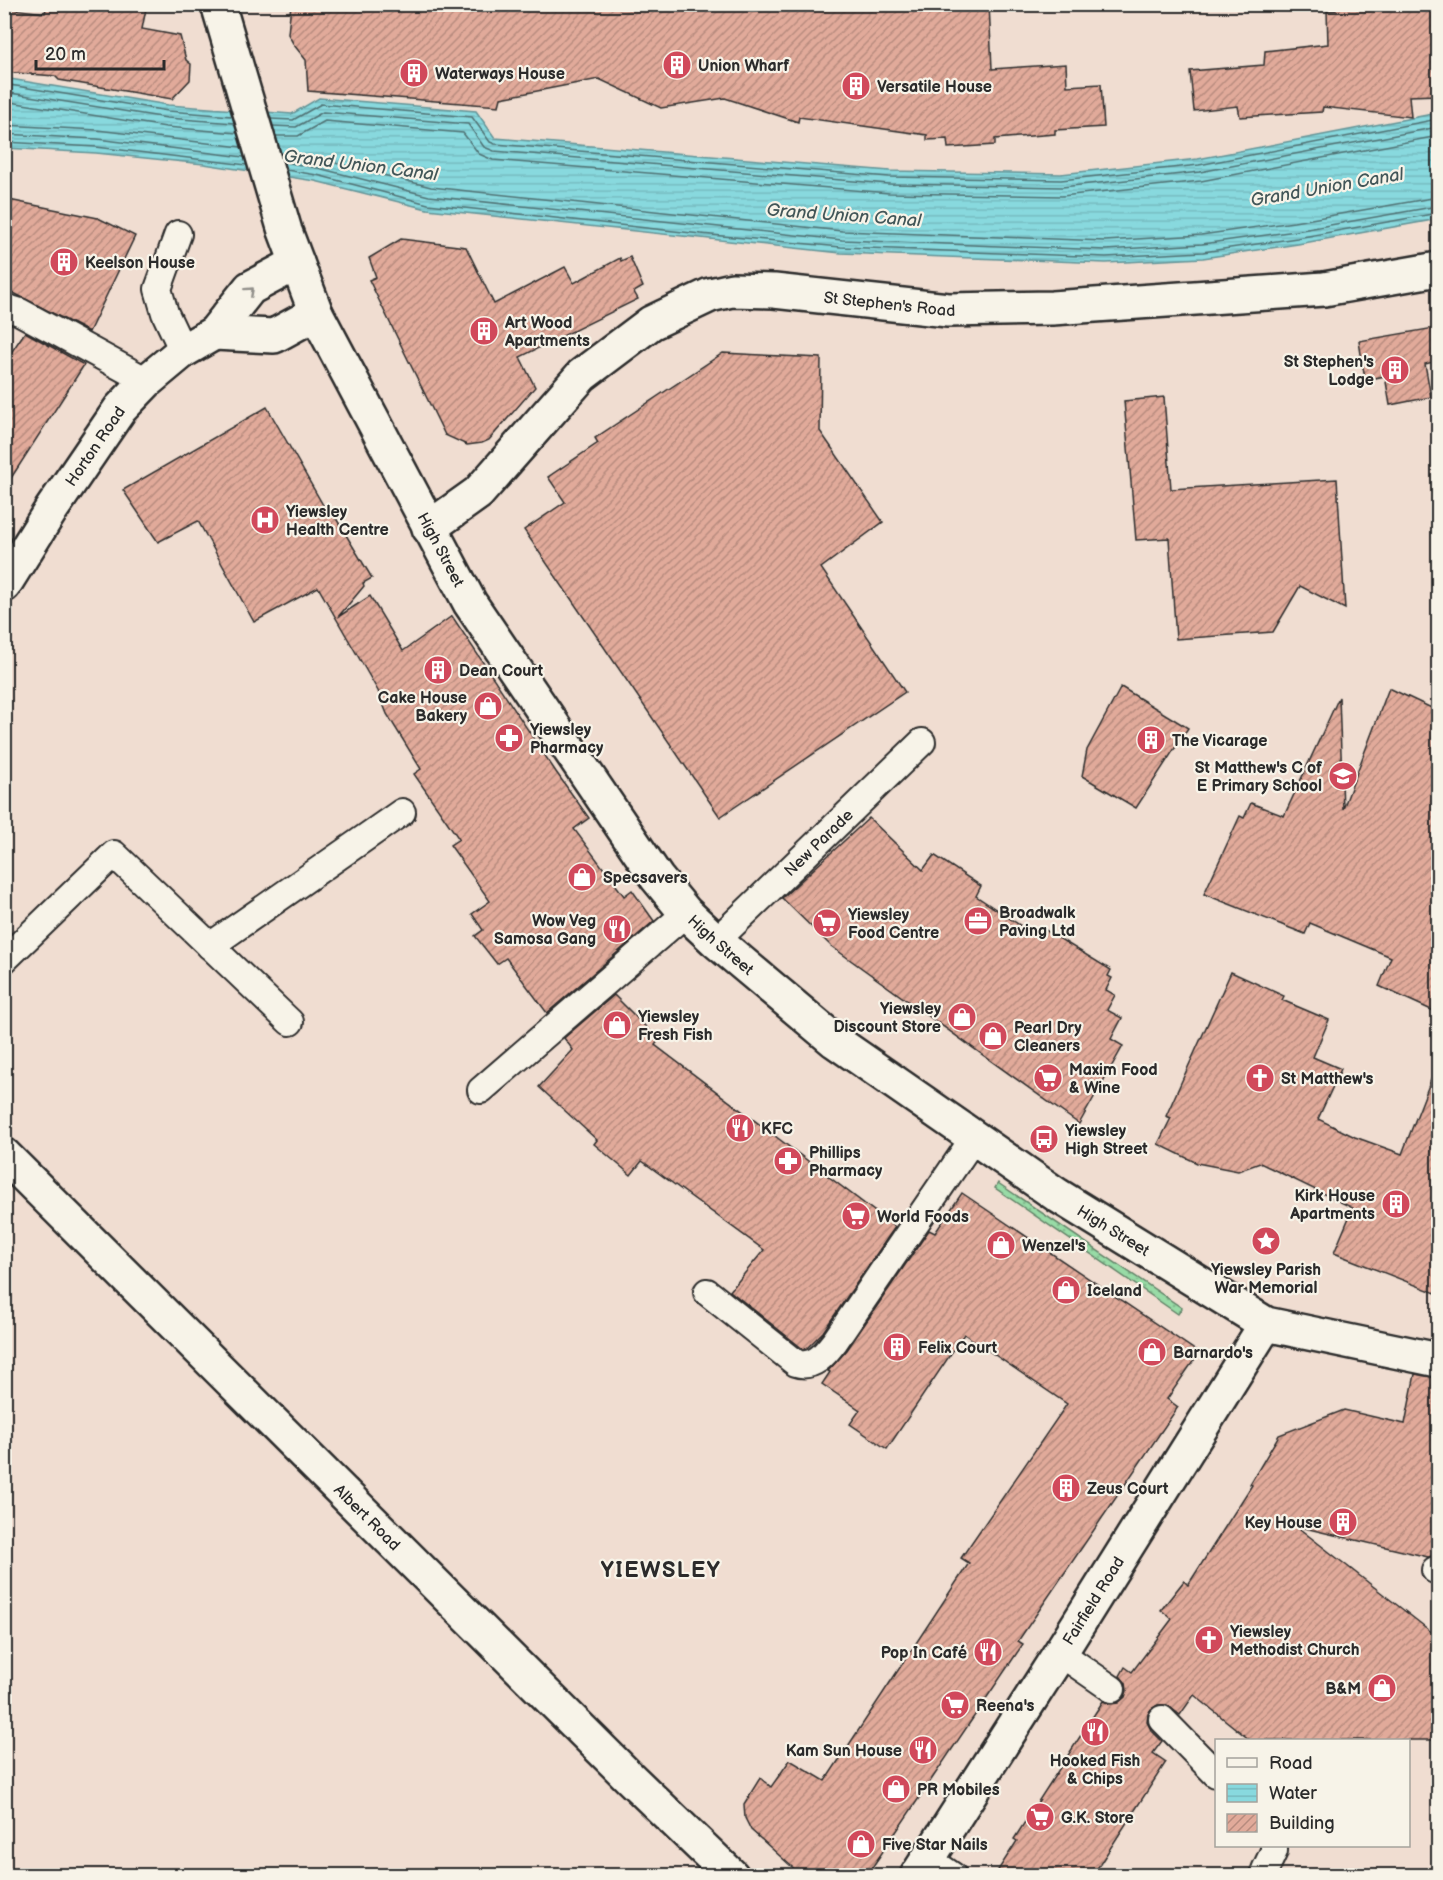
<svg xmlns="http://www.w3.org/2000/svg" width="1443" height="1880" viewBox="0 0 1443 1880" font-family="'Balsamiq Sans',sans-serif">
<defs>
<pattern id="grass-dots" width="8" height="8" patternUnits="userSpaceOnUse" patternTransform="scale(1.5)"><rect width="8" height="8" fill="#98dba6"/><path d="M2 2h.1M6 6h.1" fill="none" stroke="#83bc8f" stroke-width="1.8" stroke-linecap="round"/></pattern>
<pattern id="water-rules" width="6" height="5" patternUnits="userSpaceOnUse" patternTransform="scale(1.5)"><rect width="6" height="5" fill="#88d9de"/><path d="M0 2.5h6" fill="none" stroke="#76babf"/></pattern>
<pattern id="building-hatch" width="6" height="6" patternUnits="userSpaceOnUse" patternTransform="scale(1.5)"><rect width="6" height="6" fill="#e1aa9a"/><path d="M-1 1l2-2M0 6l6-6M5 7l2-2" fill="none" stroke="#b78b7e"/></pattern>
</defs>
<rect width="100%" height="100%" fill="#f0ddd1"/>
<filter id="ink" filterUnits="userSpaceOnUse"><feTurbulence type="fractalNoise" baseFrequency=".0167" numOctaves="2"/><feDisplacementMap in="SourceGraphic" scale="12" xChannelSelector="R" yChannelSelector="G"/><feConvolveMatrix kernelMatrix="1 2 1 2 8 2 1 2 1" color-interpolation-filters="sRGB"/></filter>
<g filter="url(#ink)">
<path fill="url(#grass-dots)" stroke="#628368" stroke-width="1.5" d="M998,1183L1182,1308L1178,1314L995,1188Z"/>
<path fill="url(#water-rules)" stroke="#639396" stroke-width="1.5" d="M4,78L168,105L292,114L319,98L476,111L495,138L890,171L1061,174L1198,159L1438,113V219L1298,244L1203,258L1106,263L841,253L427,209L315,181L204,164L96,153L5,148Z"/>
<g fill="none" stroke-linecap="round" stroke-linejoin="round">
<g stroke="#507173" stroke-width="1.5">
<path d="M4,84L168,111L232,116"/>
<path d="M4,92L167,118L235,123"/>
<path d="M4,101L166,127L237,133"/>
<path d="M271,119L293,120L321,104L472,117L490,142L495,144L889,177L1061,180L1199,165L1438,119"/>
<path d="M4,125L97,130L241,147"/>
<path d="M273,126L296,127L323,112L468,124L484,147L494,151L889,184L1062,187L1200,172L1438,127"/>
<path d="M4,134L97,139L244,157"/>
<path d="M276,136H298L325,121L463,133L479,154L493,160L889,193L1062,196L1201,181L1438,136"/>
<path d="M4,142L96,147L247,165"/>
<path d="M281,153L319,159L431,187L842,231L1105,241L1201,235L1294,222L1438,197"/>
<path d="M284,162L318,168L429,196L842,240L1106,250L1202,244L1296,231L1438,206"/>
<path d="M286,170L317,175L428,204L701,234L841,247L1106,257L1203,252L1297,238L1438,213"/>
</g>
</g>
<g fill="url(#building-hatch)" stroke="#2b2b2b" stroke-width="1.5">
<path d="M47,4H147L142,29L180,36L186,60L191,64L190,80L172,99L59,80L55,76L4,72V8L45,13Z"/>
<path d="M291,4H832L910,10L949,8V4H989L992,69L1066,64L1067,86L1101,84L1104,127L1055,130V134L995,139V145L948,148L947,139L927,140V135L799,117L798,122L725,98L661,108L599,79L501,98L499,106L308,91L306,60L294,45L288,34Z"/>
<path d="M1336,4H1438V95L1409,96L1411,117L1323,107L1322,112L1240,117L1238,106L1194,111L1190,71L1264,65L1265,51L1328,44L1327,11L1336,10Z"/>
<path d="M4,199L98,218L135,236L89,332L4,288Z"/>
<path d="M401,239L466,247L494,304L565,267L574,283L620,258L621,261L630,257L643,287L634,292L638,299L520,357L535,387L489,440L482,443L467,445L445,435L369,280L376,277L369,258Z"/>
<path d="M1434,328L1438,361L1425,364L1431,397L1390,405L1385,376L1365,380L1359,341Z"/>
<path d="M25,332L84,365L4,489V363Z"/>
<path d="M723,353L821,358L820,431L883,522L821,568L905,692L720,817L524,530L565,502L548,477L598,443L595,438Z"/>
<path d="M1164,397L1171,489L1337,479L1345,609L1300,586L1273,632L1176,639L1169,538L1136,540L1124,401Z"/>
<path d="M267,407L327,512L331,510L372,578L363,583L364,586L338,617L370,596L403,651L452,616L556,772L589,818L574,829L624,896L632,890L654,921L547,1013L506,958L497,964L475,936L483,930L472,914L490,901L450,845L459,839L414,774L421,769L387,714L378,691L318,587L254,622L198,521L158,542L123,490Z"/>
<path d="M1121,687L1188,728L1136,808L1082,776L1087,750Z"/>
<path d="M1389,688L1438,711V1013L1379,986L1391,957L1310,923L1305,934L1204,894L1240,816L1244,818L1251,803L1284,816L1339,697L1343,809Z"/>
<path d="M869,818L923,870L934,855L981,886L976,896L1033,934L1039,926L1111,970L1108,976L1112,978L1106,990L1115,995L1107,1010L1122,1018L1111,1039L1123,1046L1079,1124L831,946L782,898Z"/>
<path d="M1231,972L1284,996L1282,1000L1329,1020L1313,1057L1341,1069L1318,1119L1355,1137L1402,1154L1436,1067H1438V1294L1334,1253L1353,1208L1260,1163L1238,1171L1197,1163L1158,1144L1171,1118L1166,1116Z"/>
<path d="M614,995L659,1040L655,1045L895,1227L823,1332L807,1348L803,1349L730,1291L764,1250L642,1161L631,1175L594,1144L597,1140L539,1087L573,1050L564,1038Z"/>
<path d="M962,1193L1199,1353L1167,1399L1178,1407L1018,1641L1023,1644L867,1875H801L751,1830L745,1818L744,1804L760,1778L771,1787L790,1760L825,1781L969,1563L961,1558L1067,1404L964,1334L887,1449L850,1424L860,1410L822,1384L830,1372L828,1371L847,1350L929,1230L935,1233Z"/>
<path d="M1415,1374L1438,1378V1555L1428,1557L1296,1526L1438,1637V1740H1250L1194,1695L1180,1715L1167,1705H1158L1151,1709L1148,1714L1147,1722L1151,1730L1162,1741L1153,1753L1166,1762L1093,1875H995L1017,1841L1014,1839L1103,1701L1110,1704L1118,1703L1125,1697L1127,1691L1126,1683L1120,1676L1125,1667L1132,1672L1172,1619L1161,1610L1184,1581L1188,1585L1252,1485L1250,1484L1279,1435L1344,1410L1405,1424Z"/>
</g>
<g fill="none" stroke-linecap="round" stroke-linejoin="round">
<g stroke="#2b2b2b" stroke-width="30">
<g id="service">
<path d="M178,234L158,289L165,313L183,351"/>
<path d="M4,307L20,312L147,381"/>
<path id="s1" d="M716,941L922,742"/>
<path d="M210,946L402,812"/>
<path d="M4,960L114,854L290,1022"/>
<path d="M481,1090L686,913"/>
<path d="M707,1292L796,1363C814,1369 825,1354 835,1341L973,1139"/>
<path d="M1435,1570H1438"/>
<path d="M1060,1653L1112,1689"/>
<path d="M1162,1719L1216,1774"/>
<path d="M928,1859L953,1876"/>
<path d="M1265,1870L1274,1851V1846"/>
</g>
</g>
<g stroke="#2b2b2b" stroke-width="38">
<g id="minor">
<path id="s2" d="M429,528L478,493L582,375L651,323L710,295L732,290L774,291L948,310L1052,308L1324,289L1438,269"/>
<path id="s3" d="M4,1155L630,1778L732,1876"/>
<path id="s4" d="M917,1876L1060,1653L1266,1324"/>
</g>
</g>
<g stroke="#2b2b2b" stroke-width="38">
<g id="tertiary">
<path id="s5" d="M218,4L285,231L316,313L470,603L657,878L686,913L716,941L835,1041L1057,1195L1266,1324L1438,1360"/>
<path d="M214,333L274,336L316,313"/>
<path id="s6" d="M4,585L51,510L120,409L147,381L183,351L214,333L250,288L297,263"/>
</g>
</g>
<use href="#service" stroke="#f7f3e8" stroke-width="26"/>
<use href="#minor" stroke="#f7f3e8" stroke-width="33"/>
<use href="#tertiary" stroke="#f7f3e8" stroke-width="33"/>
</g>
<defs><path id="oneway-chevron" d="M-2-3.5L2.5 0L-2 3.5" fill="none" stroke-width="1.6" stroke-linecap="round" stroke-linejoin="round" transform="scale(1.5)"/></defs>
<use stroke="#918f8a" href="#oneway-chevron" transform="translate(250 291) rotate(-42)"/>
</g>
<defs>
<g id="building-disc" transform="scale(1.5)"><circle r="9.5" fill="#d1495b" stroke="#f7f3e8"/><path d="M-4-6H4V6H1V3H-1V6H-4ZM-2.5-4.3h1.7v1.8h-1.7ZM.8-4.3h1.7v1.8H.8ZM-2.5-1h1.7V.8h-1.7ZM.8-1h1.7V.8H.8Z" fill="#fff"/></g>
<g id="hospital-disc" transform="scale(1.5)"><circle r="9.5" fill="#d1495b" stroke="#f7f3e8"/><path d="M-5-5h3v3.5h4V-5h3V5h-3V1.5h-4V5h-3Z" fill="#fff"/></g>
<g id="shop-disc" transform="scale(1.5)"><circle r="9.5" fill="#d1495b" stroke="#f7f3e8"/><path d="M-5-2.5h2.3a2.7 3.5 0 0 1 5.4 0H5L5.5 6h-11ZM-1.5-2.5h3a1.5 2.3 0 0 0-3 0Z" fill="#fff"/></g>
<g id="pharmacy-disc" transform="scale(1.5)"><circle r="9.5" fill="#d1495b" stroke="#f7f3e8"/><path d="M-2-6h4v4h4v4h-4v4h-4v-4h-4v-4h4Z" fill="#fff"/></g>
<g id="school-disc" transform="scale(1.5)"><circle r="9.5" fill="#d1495b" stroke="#f7f3e8"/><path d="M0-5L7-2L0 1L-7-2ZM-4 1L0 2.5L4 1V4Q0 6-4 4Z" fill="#fff"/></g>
<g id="office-disc" transform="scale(1.5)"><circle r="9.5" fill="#d1495b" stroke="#f7f3e8"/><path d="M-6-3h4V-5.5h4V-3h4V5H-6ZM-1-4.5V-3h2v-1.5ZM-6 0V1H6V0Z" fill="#fff"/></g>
<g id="supermarket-disc" transform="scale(1.5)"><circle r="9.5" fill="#d1495b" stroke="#f7f3e8"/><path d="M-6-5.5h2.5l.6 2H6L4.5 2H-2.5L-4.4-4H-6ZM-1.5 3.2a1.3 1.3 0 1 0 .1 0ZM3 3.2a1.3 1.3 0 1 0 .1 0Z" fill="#fff"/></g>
<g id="restaurant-disc" transform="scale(1.5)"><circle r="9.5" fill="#d1495b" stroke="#f7f3e8"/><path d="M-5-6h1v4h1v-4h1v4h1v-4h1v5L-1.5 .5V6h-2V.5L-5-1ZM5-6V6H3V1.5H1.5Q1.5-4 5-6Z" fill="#fff"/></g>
<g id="church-disc" transform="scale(1.5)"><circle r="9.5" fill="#d1495b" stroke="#f7f3e8"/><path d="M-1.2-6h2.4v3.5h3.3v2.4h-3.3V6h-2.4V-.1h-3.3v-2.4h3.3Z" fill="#fff"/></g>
<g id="bus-disc" transform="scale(1.5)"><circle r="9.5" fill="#d1495b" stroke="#f7f3e8"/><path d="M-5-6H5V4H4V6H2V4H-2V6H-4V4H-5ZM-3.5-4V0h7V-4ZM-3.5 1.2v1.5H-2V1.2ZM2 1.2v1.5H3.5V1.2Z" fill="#fff"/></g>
<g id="sight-disc" transform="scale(1.5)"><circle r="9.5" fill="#d1495b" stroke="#f7f3e8"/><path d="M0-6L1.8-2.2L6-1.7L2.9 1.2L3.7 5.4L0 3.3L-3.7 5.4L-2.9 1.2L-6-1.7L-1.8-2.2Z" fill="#fff"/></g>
</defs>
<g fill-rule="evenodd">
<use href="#building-disc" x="677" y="65"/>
<use href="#building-disc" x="414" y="73"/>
<use href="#building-disc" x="856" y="86"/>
<use href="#building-disc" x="64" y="262"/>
<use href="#building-disc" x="484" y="331"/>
<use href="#building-disc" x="1395" y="370"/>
<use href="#hospital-disc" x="265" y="520"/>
<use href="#building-disc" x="438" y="670"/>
<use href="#shop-disc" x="488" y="706"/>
<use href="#pharmacy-disc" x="509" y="738"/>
<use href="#building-disc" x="1151" y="740"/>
<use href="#school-disc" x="1343" y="776"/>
<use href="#shop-disc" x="582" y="877"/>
<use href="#office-disc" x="978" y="921"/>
<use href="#supermarket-disc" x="827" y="923"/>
<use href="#restaurant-disc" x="617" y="929"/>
<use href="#shop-disc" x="962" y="1017"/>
<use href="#shop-disc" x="617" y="1025"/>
<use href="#shop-disc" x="993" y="1036"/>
<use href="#supermarket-disc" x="1048" y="1078"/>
<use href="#church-disc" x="1260" y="1078"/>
<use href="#restaurant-disc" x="740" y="1128"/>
<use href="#bus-disc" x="1044" y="1139"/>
<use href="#pharmacy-disc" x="788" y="1161"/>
<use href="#building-disc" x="1396" y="1204"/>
<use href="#supermarket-disc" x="856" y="1216"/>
<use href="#sight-disc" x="1266" y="1241"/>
<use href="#shop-disc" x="1001" y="1245"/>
<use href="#shop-disc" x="1066" y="1290"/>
<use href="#building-disc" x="897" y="1347"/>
<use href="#shop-disc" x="1152" y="1352"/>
<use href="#building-disc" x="1066" y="1488"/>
<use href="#building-disc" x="1343" y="1522"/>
<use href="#church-disc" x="1209" y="1640"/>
<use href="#restaurant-disc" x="988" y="1652"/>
<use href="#shop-disc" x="1382" y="1688"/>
<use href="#supermarket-disc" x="955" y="1705"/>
<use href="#restaurant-disc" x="1095" y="1732"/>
<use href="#restaurant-disc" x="923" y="1750"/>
<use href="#shop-disc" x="896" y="1789"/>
<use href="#supermarket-disc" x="1040" y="1817"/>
<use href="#shop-disc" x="861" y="1844"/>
</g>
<g text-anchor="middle" stroke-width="4.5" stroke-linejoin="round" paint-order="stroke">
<g font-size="16" font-weight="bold" fill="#2b2b2b" stroke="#f7f3e8" text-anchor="start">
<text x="698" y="71">Union Wharf</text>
<text x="435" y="79">Waterways House</text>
<text x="877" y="92">Versatile House</text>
<text x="85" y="268">Keelson House</text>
<text x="505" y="328">Art Wood<tspan x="505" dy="18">Apartments</tspan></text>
<text x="1374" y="367" text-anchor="end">St Stephen's<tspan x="1374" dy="18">Lodge</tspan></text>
<text x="286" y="517">Yiewsley<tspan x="286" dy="18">Health Centre</tspan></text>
<text x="459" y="676">Dean Court</text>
<text x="467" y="703" text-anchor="end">Cake House<tspan x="467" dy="18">Bakery</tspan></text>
<text x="530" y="735">Yiewsley<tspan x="530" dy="18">Pharmacy</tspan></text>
<text x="1172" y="746">The Vicarage</text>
<text x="1322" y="773" text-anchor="end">St Matthew's C of<tspan x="1322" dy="18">E Primary School</tspan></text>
<text x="603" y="883">Specsavers</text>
<text x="999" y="918">Broadwalk<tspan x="999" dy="18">Paving Ltd</tspan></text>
<text x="848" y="920">Yiewsley<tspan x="848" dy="18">Food Centre</tspan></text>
<text x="596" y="926" text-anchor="end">Wow Veg<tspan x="596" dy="18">Samosa Gang</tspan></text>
<text x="941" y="1014" text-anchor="end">Yiewsley<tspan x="941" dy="18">Discount Store</tspan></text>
<text x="638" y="1022">Yiewsley<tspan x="638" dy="18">Fresh Fish</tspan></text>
<text x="1014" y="1033">Pearl Dry<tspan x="1014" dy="18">Cleaners</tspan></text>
<text x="1069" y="1075">Maxim Food<tspan x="1069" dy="18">&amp; Wine</tspan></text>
<text x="1281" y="1084">St Matthew's</text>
<text x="761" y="1134">KFC</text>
<text x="1065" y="1136">Yiewsley<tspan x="1065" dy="18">High Street</tspan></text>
<text x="809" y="1158">Phillips<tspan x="809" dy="18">Pharmacy</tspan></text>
<text x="1375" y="1201" text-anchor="end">Kirk House<tspan x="1375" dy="18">Apartments</tspan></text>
<text x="877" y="1222">World Foods</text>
<text x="1022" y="1251">Wenzel's</text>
<text x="1266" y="1275" text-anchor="middle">Yiewsley Parish<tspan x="1266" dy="18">War Memorial</tspan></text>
<text x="1087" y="1296">Iceland</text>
<text x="918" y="1353">Felix Court</text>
<text x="1173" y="1358">Barnardo's</text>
<text x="1087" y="1494">Zeus Court</text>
<text x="1322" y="1528" text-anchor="end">Key House</text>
<text x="1230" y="1637">Yiewsley<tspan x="1230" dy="18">Methodist Church</tspan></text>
<text x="967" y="1658" text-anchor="end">Pop In Café</text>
<text x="1361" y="1694" text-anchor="end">B&amp;M</text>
<text x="976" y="1711">Reena's</text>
<text x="902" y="1756" text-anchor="end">Kam Sun House</text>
<text x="1095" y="1766" text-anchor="middle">Hooked Fish<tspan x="1095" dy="18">&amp; Chips</tspan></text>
<text x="917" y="1795">PR Mobiles</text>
<text x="1061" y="1823">G.K. Store</text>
<text x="882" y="1850">Five Star Nails</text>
</g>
<g font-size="16" fill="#2b2b2b" stroke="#f7f3e8">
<text dy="6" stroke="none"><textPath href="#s2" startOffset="550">St Stephen's Road</textPath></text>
<text dy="6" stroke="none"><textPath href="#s6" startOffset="166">Horton Road</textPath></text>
<text dy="6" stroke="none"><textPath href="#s5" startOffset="592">High Street</textPath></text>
<text dy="6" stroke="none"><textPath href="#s1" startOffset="142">New Parade</textPath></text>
<text dy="6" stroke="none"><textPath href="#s5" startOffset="1078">High Street</textPath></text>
<text dy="6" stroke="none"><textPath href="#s5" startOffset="1564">High Street</textPath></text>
<text dy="6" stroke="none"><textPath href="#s3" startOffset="513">Albert Road</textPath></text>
<text dy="6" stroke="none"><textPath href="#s4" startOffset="327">Fairfield Road</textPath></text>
</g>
<g font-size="18" font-style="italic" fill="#425658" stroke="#f7f3e8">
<text transform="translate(361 165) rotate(7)" y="6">Grand Union Canal</text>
<text transform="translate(1327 187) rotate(-10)" y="6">Grand Union Canal</text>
<text transform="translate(844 215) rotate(4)" y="6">Grand Union Canal</text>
</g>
<g font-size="22" font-weight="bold" letter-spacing="1.5" fill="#2b2b2b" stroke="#f7f3e8">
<text x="661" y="1577">YIEWSLEY</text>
</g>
</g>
<rect width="1443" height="1880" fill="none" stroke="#f7f3e8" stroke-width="24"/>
<rect x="12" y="12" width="1419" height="1856" fill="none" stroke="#2b2b2b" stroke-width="2" filter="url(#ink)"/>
<rect x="1215" y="1739" width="195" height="108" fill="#f7f3e8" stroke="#a5a39c" stroke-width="1.5"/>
<rect x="1227" y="1758" width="30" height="9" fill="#f7f3e8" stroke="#a5a39c" stroke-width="1.5"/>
<text x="1269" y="1769" font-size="18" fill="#2b2b2b">Road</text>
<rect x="1227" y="1784" width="30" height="18" fill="url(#water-rules)" stroke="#a5a39c" stroke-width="1.5"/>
<text x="1269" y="1799" font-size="18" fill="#2b2b2b">Water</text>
<rect x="1227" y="1814" width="30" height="18" fill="url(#building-hatch)" stroke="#a5a39c" stroke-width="1.5"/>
<text x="1269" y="1829" font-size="18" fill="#2b2b2b">Building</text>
<path d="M36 60v9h128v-9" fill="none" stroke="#2b2b2b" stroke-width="3"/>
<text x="45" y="60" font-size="18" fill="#2b2b2b" stroke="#f7f3e8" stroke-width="4.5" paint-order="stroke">20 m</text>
</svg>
